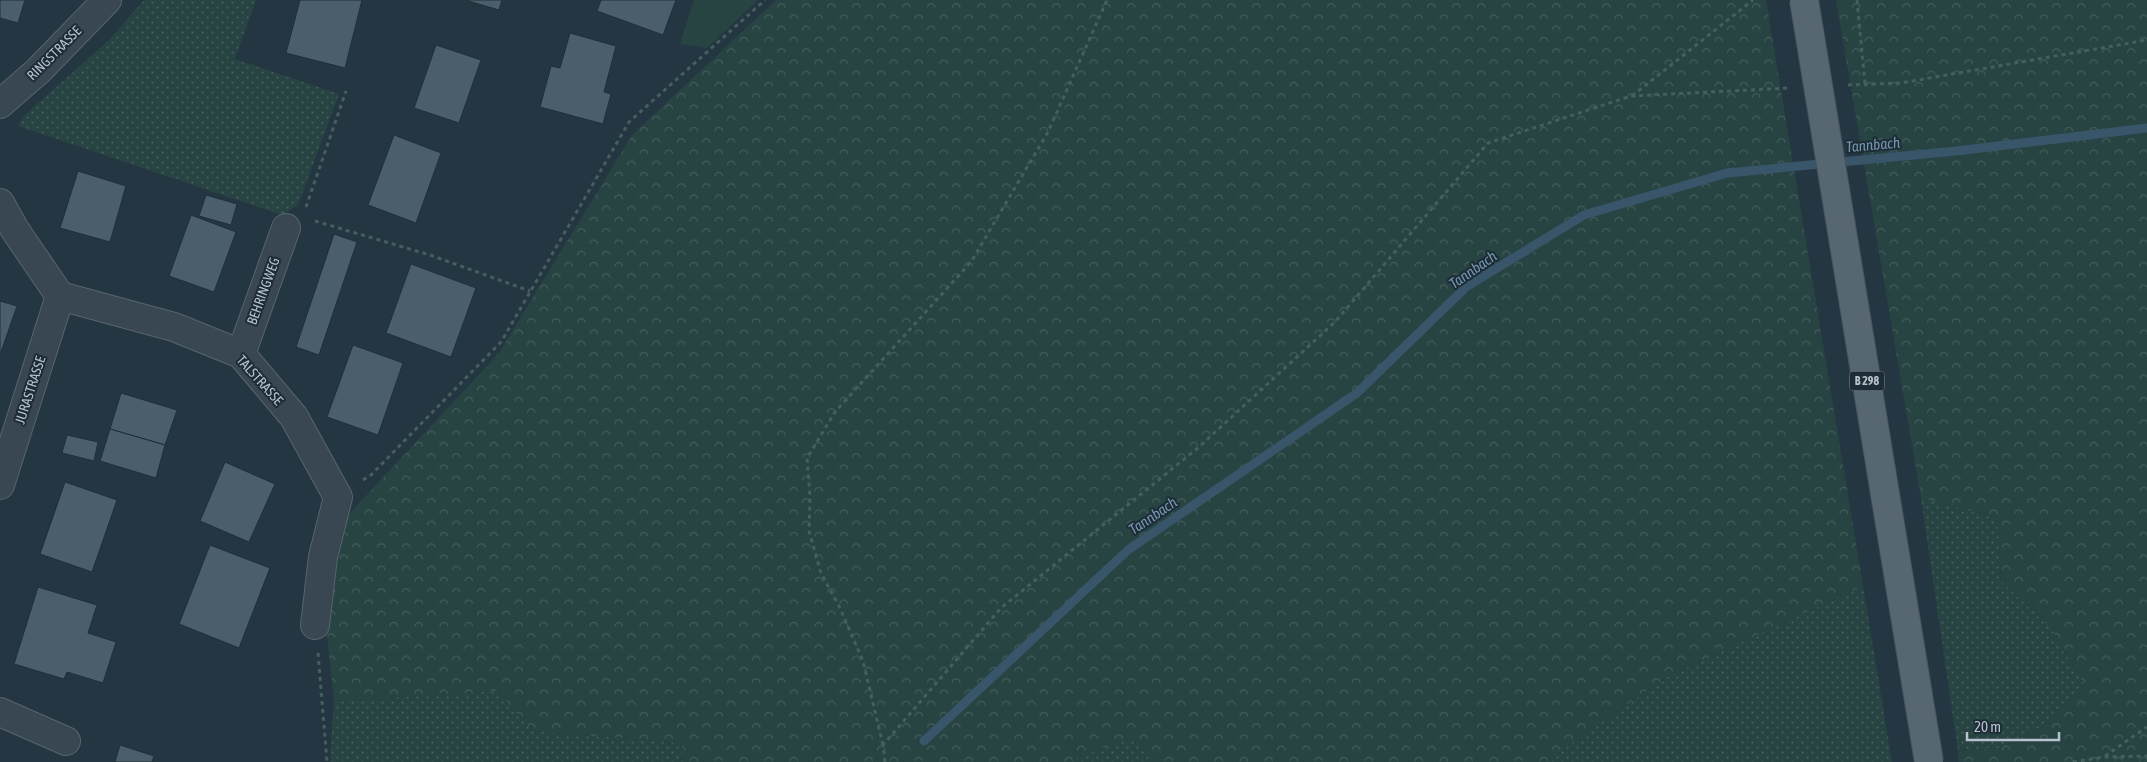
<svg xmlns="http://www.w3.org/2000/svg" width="2147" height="762" viewBox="0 0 2147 762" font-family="'Asap Condensed',sans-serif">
<defs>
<pattern id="grass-dots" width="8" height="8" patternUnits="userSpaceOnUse" patternTransform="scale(1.25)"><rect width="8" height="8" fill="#274342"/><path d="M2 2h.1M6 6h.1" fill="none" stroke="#445c5c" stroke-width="1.8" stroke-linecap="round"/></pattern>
<pattern id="forest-crowns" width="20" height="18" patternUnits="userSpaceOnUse" patternTransform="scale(1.25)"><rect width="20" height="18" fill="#274342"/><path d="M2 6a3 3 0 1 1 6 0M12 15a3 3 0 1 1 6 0" fill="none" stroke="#445c5c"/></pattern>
</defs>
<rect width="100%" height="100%" fill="#253643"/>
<g fill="url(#grass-dots)">
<path d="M144,0H256L235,59L339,94L298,205L282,215L18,126L24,116L110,39Z"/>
<path d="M1921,498L1998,518L2001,581L2051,628L2084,684L2043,727L1999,748L1958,751Z"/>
<path d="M1863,586L1892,762H1547L1578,738L1668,676Z"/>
<path d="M498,691L532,731L682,743L683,762H330L334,701Z"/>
<path d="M1119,742H1134L1148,755L1150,762H1067Z"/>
</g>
<g fill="url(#forest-crowns)">
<path d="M776,0H1766L1863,586L1668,676L1578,738L1547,762H1150L1148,755L1134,742H1119L1067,762H683L682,743L532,731L498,691L334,701L325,615L349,514L499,353L632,135Z"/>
<path d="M1836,0H2147V762H1959L1958,751L1999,748L2043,727L2084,684L2051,628L2001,581L1998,518L1921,498Z"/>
</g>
<path fill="#274342" d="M694,0H758L707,48L680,44Z"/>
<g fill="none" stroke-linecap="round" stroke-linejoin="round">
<path stroke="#38556a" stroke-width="9" d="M924,741L1128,550L1357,393L1466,287L1584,215L1727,173L1956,151L2147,128"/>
</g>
<g fill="#4b5e6b" stroke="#202e39">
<path d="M0,0H25L18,23L0,18Z"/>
<path d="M300,0H362L345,68L286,53Z"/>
<path d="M465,0H502L499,10Z"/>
<path d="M601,0H676L663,35L597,11Z"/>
<path d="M570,33L616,46L604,92L611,94L603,124L540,107L551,66L560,68Z"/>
<path d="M436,45L481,60L459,123L414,108Z"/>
<path d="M394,135L441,153L416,223L368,205Z"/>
<path d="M78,171L126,186L110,242L60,228Z"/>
<path d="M206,195L237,204L231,225L199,216Z"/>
<path d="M191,215L236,232L214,292L169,276Z"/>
<path d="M334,234L357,242L319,355L296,347Z"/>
<path d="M411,264L476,288L451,357L386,333Z"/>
<path d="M0,301L17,306L0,355Z"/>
<path d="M353,345L403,363L378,435L327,417Z"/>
<path d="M121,393L177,410L165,445L110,429Z"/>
<path d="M110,429L165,445L156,478L100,461Z"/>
<path d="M67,435L98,442L94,461L62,453Z"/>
<path d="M225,462L275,484L249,542L200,521Z"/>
<path d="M65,482L117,500L92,572L40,554Z"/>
<path d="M210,545L270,568L239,648L179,624Z"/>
<path d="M38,587L97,605L88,633L116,642L103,683L67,672L64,679L14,664Z"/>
<path d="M120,745L154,756L152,762H115Z"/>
</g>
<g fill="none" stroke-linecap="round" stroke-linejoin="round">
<g stroke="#57656f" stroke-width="30">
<g id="minor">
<path d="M0,104L38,71L107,0"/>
<path d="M0,203L15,230L60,296L174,327L241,354L294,417L338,497L323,557L315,625"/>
<path d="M241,354L286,228"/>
<path d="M0,485L60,296"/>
<path d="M0,712L66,741"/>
</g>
</g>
<g stroke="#455f5e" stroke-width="3" stroke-dasharray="4 4" stroke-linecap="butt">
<path d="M1857,0L1865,84"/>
<path d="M1848,85L1901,83L2147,40"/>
<path d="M1632,96L1753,0"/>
<path d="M306,207L346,91"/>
<path d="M315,221L430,255L530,291"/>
<path d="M363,480L371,475L501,342L629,122L765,0"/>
<path d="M318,653L327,762"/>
<path d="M883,745L863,661L840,608L821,573L809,531L810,497L807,458L835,412L971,262L1048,132L1107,0"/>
<path d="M2105,756L2147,727"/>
<path d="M885,762L883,745L1001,608L1199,447L1335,322L1488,143L1631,96L1789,88"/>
<path d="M2073,762L2104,757L2147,756"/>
</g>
<use href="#minor" stroke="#394752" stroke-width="28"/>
<g stroke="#46535e" stroke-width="30" stroke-linecap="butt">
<path id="major-bridge" d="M1804,0L1929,762"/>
</g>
<use href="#major-bridge" stroke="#576772" stroke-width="28"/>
</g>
<g text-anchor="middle" stroke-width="4" stroke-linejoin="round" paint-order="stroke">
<rect fill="#1e2c37" stroke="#88959f" stroke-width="1" x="1849.5" y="371.5" width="35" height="19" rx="4"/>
<g font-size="12" font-weight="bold" fill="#b6c2cc">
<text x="1867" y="385">B 298</text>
</g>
<g font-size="14" fill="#b6c2cc" stroke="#1e2c37">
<text transform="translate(54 53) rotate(-45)" y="5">RINGSTRASSE</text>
<text transform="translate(263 291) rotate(-70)" y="5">BEHRINGWEG</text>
<text transform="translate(260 380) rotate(48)" y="5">TALSTRASSE</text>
<text transform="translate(30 390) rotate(-72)" y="5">JURASTRASSE</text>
</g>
<g font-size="15" font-style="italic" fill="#7597b0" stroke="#1e2c37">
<text transform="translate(1873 145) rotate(-5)" y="5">Tannbach</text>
<text transform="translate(1473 270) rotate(-35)" y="5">Tannbach</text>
<text transform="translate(1153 516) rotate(-34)" y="5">Tannbach</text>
</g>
</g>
<path d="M1967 732v8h92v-8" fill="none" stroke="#b6c2cc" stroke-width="2.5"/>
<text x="1974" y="732" font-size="15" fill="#b6c2cc" stroke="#1e2c37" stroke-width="4" paint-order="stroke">20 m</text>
</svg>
